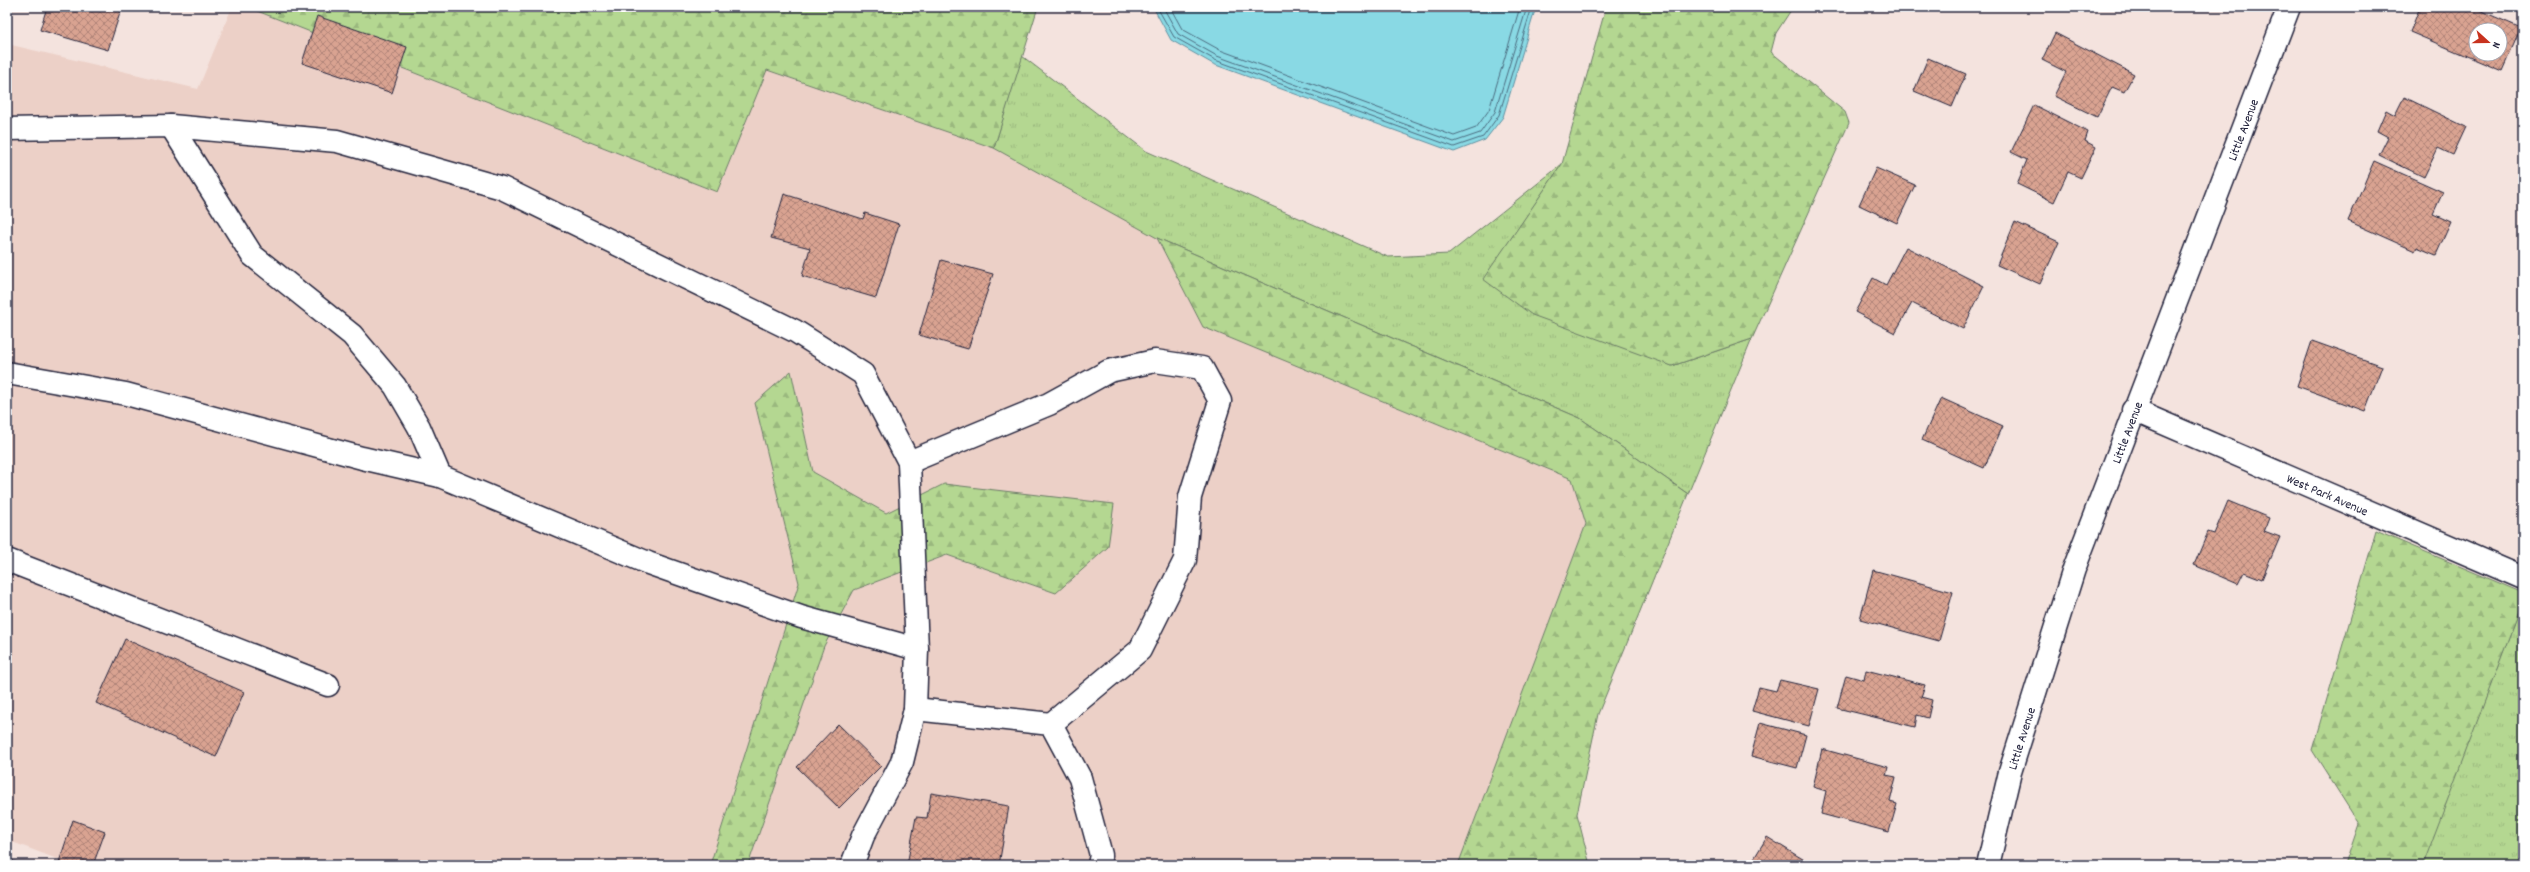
<svg xmlns="http://www.w3.org/2000/svg" width="2530" height="872" viewBox="0 0 2530 872" font-family="Dekko,sans-serif">
<defs>
<pattern id="grass-tufts" width="24" height="20" patternUnits="userSpaceOnUse"><rect width="24" height="20" fill="#b4d791"/><path d="M3 7l-1-3M5 7V3M7 7l1-3M15 17l-1-3M17 17v-4M19 17l1-3" fill="none" stroke="#9ab87e"/></pattern>
<pattern id="forest-firs" width="22" height="20" patternUnits="userSpaceOnUse"><rect width="22" height="20" fill="#b4d791"/><path d="M5 1l3.5 6h-7zM16 11l3.5 6h-7z" fill="#9ab87e"/></pattern>
<pattern id="building-cross-hatch" width="8" height="8" patternUnits="userSpaceOnUse"><rect width="8" height="8" fill="#d9a391"/><path d="M0 0l8 8M0 8l8-8" fill="none" stroke="#b08478"/></pattern>
</defs>
<rect width="100%" height="100%" fill="#f4e3de"/>
<filter id="ink" filterUnits="userSpaceOnUse"><feTurbulence type="fractalNoise" baseFrequency=".025" numOctaves="2"/><feDisplacementMap in="SourceGraphic" scale="8" xChannelSelector="R" yChannelSelector="G"/><feConvolveMatrix kernelMatrix="1 2 1 2 8 2 1 2 1" color-interpolation-filters="sRGB"/></filter>
<g filter="url(#ink)">
<path fill="#ecd0c7" d="M232,7H247L717,192L766,70L994,148L1157,238L1203,327L1572,479L1586,524L1458,865H748L824,646L854,590L947,555L1056,593L944,484L886,513L813,472L791,371L755,403L799,583L710,865H73L7,840V44L198,89Z"/>
<g fill="url(#grass-tufts)" stroke="#6b7c66">
<path d="M1022,56L1146,151L1388,257L1449,254L1562,164L1484,279L1672,366L1752,339L1688,494L1580,418L1157,238L994,148Z"/>
<path d="M2523,600V865H2423L2422,864Z"/>
</g>
<g fill="url(#forest-firs)" stroke="#6b7c66">
<path d="M247,7H1038L994,148L767,70L717,192Z"/>
<path d="M1606,7H1793L1776,33L1771,52L1845,112L1849,123L1752,339L1672,366L1532,315L1483,279L1562,164Z"/>
<path d="M1157,238L1580,418L1688,494L1598,714L1577,814L1590,865H1458L1586,524L1572,479L1203,327Z"/>
<path d="M791,371L813,472L886,513L944,484L1114,504L1108,547L1056,593L947,555L854,590L824,646L748,865H710L799,583L755,403Z"/>
<path d="M2376,531L2523,593V600L2423,865H2345L2359,824L2312,750Z"/>
</g>
<path fill="#89d9e4" stroke="#6090a0" d="M1153,7H1536L1503,117L1485,140L1454,152L1213,64L1171,40Z"/>
<g fill="none" stroke-linecap="round" stroke-linejoin="round">
<g stroke="#4b6b7f" stroke-width="1">
<path d="M1157,7L1174,37L1215,60L1454,147L1483,137L1499,115L1532,7"/>
<path d="M1163,7L1178,34L1217,56L1454,142L1480,133L1495,112L1527,7"/>
<path d="M1170,7L1182,29L1220,50L1454,136L1476,128L1489,110L1520,7"/>
</g>
</g>
<g fill="url(#building-cross-hatch)" stroke="#22223b" fill-rule="evenodd">
<path d="M47,7H122L108,50L40,30Z"/>
<path d="M2420,7H2472L2521,28L2502,71L2410,32ZM2476,30H2500V54H2476Z"/>
<path d="M317,16L407,47L392,93L302,63Z"/>
<path d="M2055,33L2134,74L2124,92L2112,87L2097,117L2054,96L2066,72L2042,60Z"/>
<path d="M1928,58L1966,74L1952,107L1914,91Z"/>
<path d="M2404,97L2466,127L2453,155L2438,148L2424,177L2379,155L2388,137L2377,131L2386,110L2395,115Z"/>
<path d="M2034,105L2088,132L2085,141L2096,147L2081,178L2068,172L2054,202L2017,184L2027,160L2011,152Z"/>
<path d="M2374,161L2443,192L2433,214L2451,222L2436,255L2417,247L2415,251L2348,221Z"/>
<path d="M1876,168L1915,185L1897,223L1859,205Z"/>
<path d="M784,194L863,219L865,213L899,224L876,298L802,276L810,248L771,238Z"/>
<path d="M2015,222L2059,242L2040,284L1997,265Z"/>
<path d="M1906,247L1984,286L1963,329L1912,303L1895,333L1855,312L1873,278L1886,285Z"/>
<path d="M941,260L993,274L968,349L919,335Z"/>
<path d="M2312,341L2382,366L2365,411L2297,386Z"/>
<path d="M1941,398L2003,426L1984,468L1922,440Z"/>
<path d="M2228,501L2269,518L2264,531L2280,537L2262,579L2244,572L2238,584L2194,565L2208,532L2214,534Z"/>
<path d="M1873,570L1953,592L1939,641L1860,619Z"/>
<path d="M125,639L244,692L216,757L96,703Z"/>
<path d="M1866,670L1925,685L1921,697L1932,700L1928,718L1917,715L1915,727L1837,708L1846,675L1864,680Z"/>
<path d="M1780,680L1819,689L1809,726L1752,711L1759,687L1776,691Z"/>
<path d="M1760,723L1806,735L1797,768L1751,756Z"/>
<path d="M838,724L881,766L839,808L797,767Z"/>
<path d="M1822,749L1888,767L1886,775L1896,777L1890,802L1897,804L1889,832L1821,814L1826,791L1813,787Z"/>
<path d="M931,793L1009,806L999,865H907L916,817L927,818Z"/>
<path d="M73,820L105,832L93,865H58Z"/>
<path d="M1767,837L1796,855L1813,865H1750Z"/>
<path d="M7,859L25,865H7Z"/>
</g>
<g fill="none" stroke-linecap="round" stroke-linejoin="round">
<g stroke="#22223b" stroke-width="25">
<g id="service">
<path d="M171,126L252,255L352,335L395,386L419,427L440,476"/>
<path d="M7,129L171,126L337,141L502,188L795,331L863,374L909,462L917,649L915,709L902,762L863,836L852,865"/>
<path d="M7,373L126,394L362,458L440,476L648,563L801,617L917,649"/>
<path d="M909,462L1049,404L1109,371L1155,361L1202,368L1220,401L1190,497L1185,560L1140,650L1051,724L1080,778L1101,855L1099,865"/>
<path d="M7,560L328,685"/>
<path d="M915,709L1051,724"/>
</g>
</g>
<g stroke="#22223b" stroke-width="25">
<g id="minor">
<path id="s1" d="M2133,410L2523,578"/>
<path id="s2" d="M1988,865L2010,772L2074,569L2289,7"/>
</g>
</g>
<use href="#service" stroke="#fff" stroke-width="22"/>
<use href="#minor" stroke="#fff" stroke-width="22"/>
</g>
</g>
<g text-anchor="middle" stroke-width="3.5" stroke-linejoin="round" paint-order="stroke">
<g font-size="13" fill="#22223b" stroke="#fff">
<text dy="5" stroke="none"><textPath href="#s2" startOffset="779">Little Avenue</textPath></text>
<text dy="5" stroke="none"><textPath href="#s2" startOffset="455">Little Avenue</textPath></text>
<text dy="5" stroke="none"><textPath href="#s1" startOffset="212">West Park Avenue</textPath></text>
<text dy="5" stroke="none"><textPath href="#s2" startOffset="131">Little Avenue</textPath></text>
</g>
</g>
<rect width="2530" height="872" fill="none" stroke="#fff" stroke-width="24"/>
<rect x="12" y="12" width="2506" height="848" fill="none" stroke="#22223b" stroke-width="1.5" filter="url(#ink)"/>
<g transform="translate(2488 42) rotate(111)"><circle r="19" fill="#ffffff" stroke="#a7a7b1"/>
<path d="M0-3L7 15L0 10L-7 15Z" fill="#c8321e"/>
<text y="-6" font-size="11" font-weight="bold" text-anchor="middle" fill="#22223b">N</text>
</g>
</svg>
